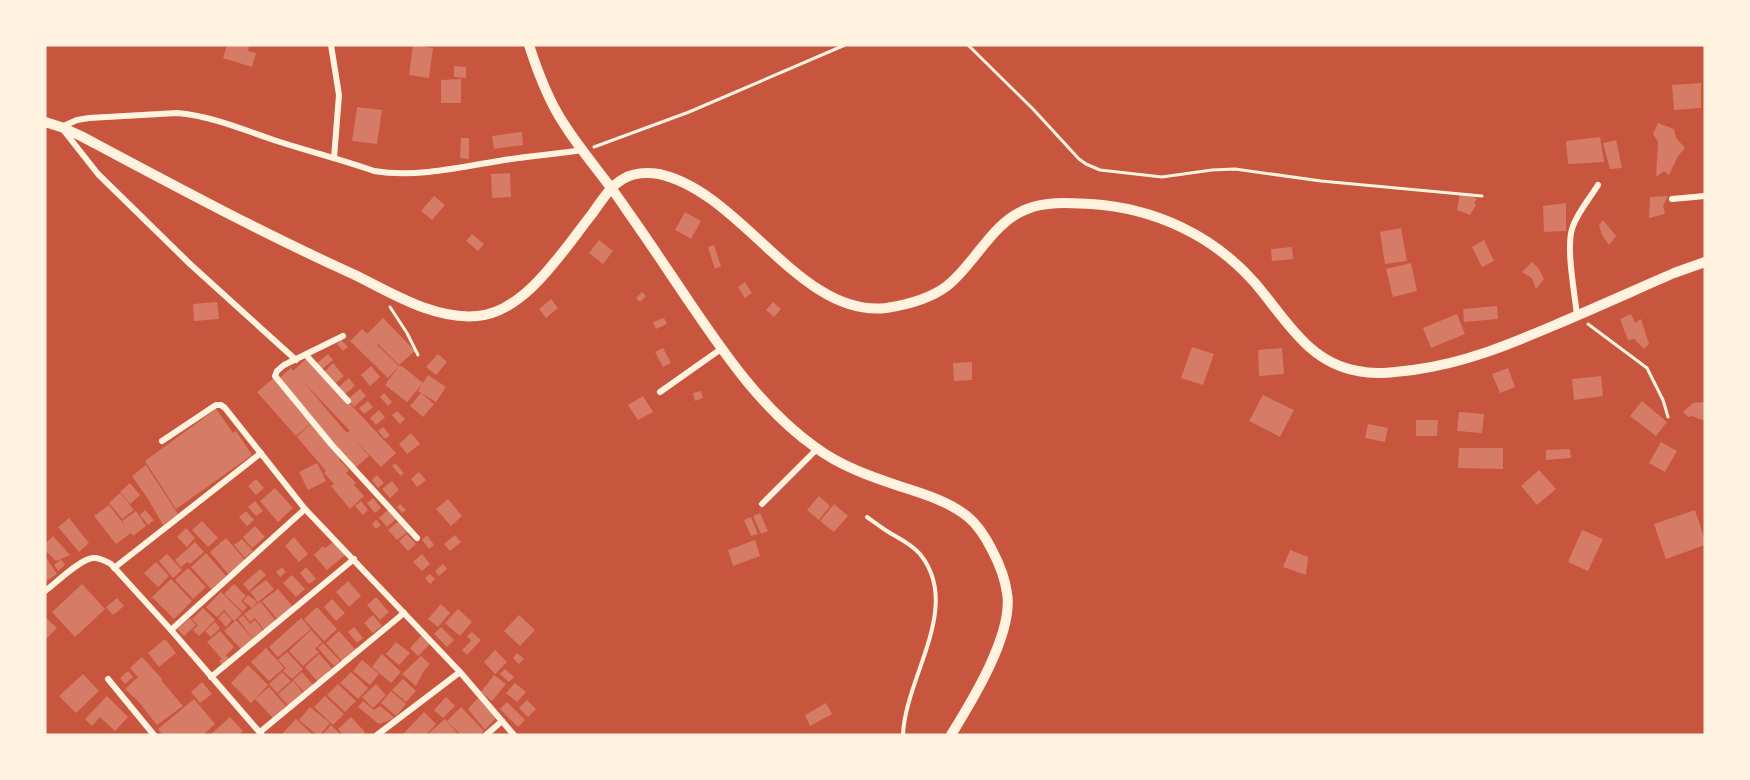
<svg xmlns="http://www.w3.org/2000/svg" width="1750" height="780" viewBox="0 0 1750 780" font-family="Montserrat,sans-serif">
<rect width="100%" height="100%" fill="#c8553d"/>
<g fill="#d67c66" fill-rule="evenodd">
<path d="M227,45H249L248,51L256,53L252,67L223,58Z"/>
<path d="M413,45L433,48L429,78L409,75Z"/>
<path d="M454,66L466,67V78L454,77Z"/>
<path d="M461,79V103H441V80Z"/>
<path d="M1701,83V108L1674,110L1672,85Z"/>
<path d="M357,107L382,110L377,144L352,141Z"/>
<path d="M1658,123L1674,129L1676,138L1685,148L1678,156L1669,175L1664,171L1656,177L1658,142L1653,134Z"/>
<path d="M522,132L523,145L494,149L492,136Z"/>
<path d="M1600,137L1604,162L1568,164L1566,141Z"/>
<path d="M461,138H469V159L460,158Z"/>
<path d="M1616,140L1622,168L1610,169L1603,143Z"/>
<path d="M510,173L511,197L492,198L491,174Z"/>
<path d="M1460,194L1472,196L1477,199L1474,203L1476,205L1470,215L1457,210Z"/>
<path d="M434,196L445,205L432,220L421,211Z"/>
<path d="M1668,196L1663,206L1665,214L1649,218L1650,197Z"/>
<path d="M1566,203V231L1544,232L1543,206Z"/>
<path d="M685,212L701,221L691,239L675,230Z"/>
<path d="M1603,220L1616,236L1609,245L1602,235L1599,225Z"/>
<path d="M1401,228L1407,261L1385,264L1380,232Z"/>
<path d="M472,234L484,244L478,251L466,241Z"/>
<path d="M599,240L613,251L603,264L589,253Z"/>
<path d="M1484,240L1494,261L1482,267L1472,247Z"/>
<path d="M714,245L721,266L715,269L708,247Z"/>
<path d="M1292,247L1293,259L1272,261L1271,249Z"/>
<path d="M1532,262L1539,269L1544,279L1536,289L1532,278L1522,272Z"/>
<path d="M1411,263L1417,291L1393,297L1386,269Z"/>
<path d="M745,282L752,293L745,298L738,287Z"/>
<path d="M642,292L646,296L640,302L636,298Z"/>
<path d="M551,299L558,308L546,318L539,309Z"/>
<path d="M217,302L219,319L194,321L193,304Z"/>
<path d="M773,302L781,309L774,317L766,310Z"/>
<path d="M1497,306L1498,319L1464,322L1463,309Z"/>
<path d="M1457,314L1465,334L1431,348L1423,328Z"/>
<path d="M1631,314L1635,323L1641,319L1649,344L1644,349L1634,339L1628,340L1620,319Z"/>
<path d="M383,318L415,351L399,365L378,344L377,345L399,366L388,378L350,341L362,329L367,334Z"/>
<path d="M664,318L667,324L656,329L653,322Z"/>
<path d="M341,340L348,347L343,351L337,344Z"/>
<path d="M1192,347L1214,354L1203,385L1181,378Z"/>
<path d="M663,348L671,363L663,367L655,352Z"/>
<path d="M1282,348L1284,374L1259,376L1258,350Z"/>
<path d="M328,354L333,360L321,370L316,364Z"/>
<path d="M438,354L447,362L436,375L426,367Z"/>
<path d="M307,358L396,453L381,467L354,439L369,456L354,469L341,457L339,459L349,470L346,473L356,483L354,485L364,496L350,509L331,486L334,484L324,473L326,471L297,437L312,422L296,436L257,392L275,377L277,380L291,368L293,371ZM302,380L350,431L348,432H346L332,416Z"/>
<path d="M972,362V380L954,381L953,363Z"/>
<path d="M333,363L344,376L336,383L325,371Z"/>
<path d="M371,366L380,377L370,386L361,375Z"/>
<path d="M399,366H402L423,383L407,402L385,385Z"/>
<path d="M1508,368L1515,387L1500,393L1492,374Z"/>
<path d="M428,375L446,387L436,402L418,391Z"/>
<path d="M1601,376L1603,396L1574,400L1572,379Z"/>
<path d="M349,378L355,386L345,394L339,387Z"/>
<path d="M360,389L366,396L354,407L348,399Z"/>
<path d="M701,391L703,398L695,401L693,393Z"/>
<path d="M384,393L392,402L388,406L380,397Z"/>
<path d="M421,393L434,404L423,417L410,406Z"/>
<path d="M1263,395L1294,410L1280,437L1249,421Z"/>
<path d="M643,396L653,412L638,420L628,405Z"/>
<path d="M368,401L373,407L364,414L359,408Z"/>
<path d="M1642,401L1667,422L1656,436L1630,416Z"/>
<path d="M1705,402V421L1692,416L1688,417L1683,412L1693,403Z"/>
<path d="M216,409L233,433L236,431L252,455L176,509L145,461Z"/>
<path d="M379,410L385,417L376,425L370,418Z"/>
<path d="M397,411L405,419L400,424L392,415Z"/>
<path d="M1459,412L1484,414L1482,433L1457,431Z"/>
<path d="M1416,420H1438L1437,436H1416Z"/>
<path d="M1368,424L1388,428L1385,442L1365,438Z"/>
<path d="M383,427L390,435L385,439L378,431Z"/>
<path d="M411,433L420,444L407,454L399,444Z"/>
<path d="M1661,442L1677,451L1665,472L1649,463Z"/>
<path d="M1459,448H1503V469L1458,468Z"/>
<path d="M1570,449L1571,458L1546,460V450Z"/>
<path d="M317,463L326,481L308,490L299,472Z"/>
<path d="M395,463L404,473L401,476L392,466Z"/>
<path d="M146,465L178,514L163,525L148,499L132,476Z"/>
<path d="M1539,470L1556,489L1537,505L1521,486Z"/>
<path d="M419,472L426,480L417,487L411,479Z"/>
<path d="M377,475L384,483L378,488L372,480Z"/>
<path d="M256,479L264,488L256,495L248,486Z"/>
<path d="M392,481L399,490L390,498L382,489Z"/>
<path d="M130,483L140,495L130,504L120,492Z"/>
<path d="M275,488L293,508L278,522L260,501Z"/>
<path d="M120,493L134,510L122,519L109,503Z"/>
<path d="M819,496L830,506L819,520L807,510Z"/>
<path d="M373,498L381,508L375,513L367,503Z"/>
<path d="M448,499L462,516L451,526L436,509Z"/>
<path d="M255,501L263,511L256,516L248,507Z"/>
<path d="M361,501L368,510L363,515L355,506Z"/>
<path d="M400,504L406,510L402,513L397,507Z"/>
<path d="M834,504L848,516L834,532L820,521Z"/>
<path d="M109,505L126,527L122,521L136,511L146,526L133,536L131,533L116,544L94,516Z"/>
<path d="M145,510L154,520L148,525L140,515Z"/>
<path d="M388,510L396,519L387,527L379,518Z"/>
<path d="M1695,510L1705,540V545L1666,559L1654,524Z"/>
<path d="M246,511L254,520L247,526L239,517Z"/>
<path d="M760,513L768,531L761,534L753,516Z"/>
<path d="M751,517L758,534L751,536L744,520Z"/>
<path d="M69,518L89,543L79,552L58,527Z"/>
<path d="M376,520L381,525L376,529L372,524Z"/>
<path d="M400,520L409,531L397,540L388,530Z"/>
<path d="M202,521L218,538L208,547L192,530Z"/>
<path d="M255,526L265,537L252,548L243,537Z"/>
<path d="M186,528L195,538L187,547L177,537Z"/>
<path d="M1582,530L1603,539L1588,571L1568,562Z"/>
<path d="M407,534L416,544L408,551L399,541Z"/>
<path d="M427,535L434,545L429,549L422,540Z"/>
<path d="M455,535L461,542L450,551L444,544Z"/>
<path d="M53,536L70,555L56,561L45,550V544Z"/>
<path d="M294,537L308,554L299,562L285,546Z"/>
<path d="M226,538L245,560L228,574L210,552Z"/>
<path d="M242,539L253,551L245,558L234,545Z"/>
<path d="M755,540L760,556L733,566L728,550Z"/>
<path d="M195,542L204,552L190,564L187,562L181,567L175,560Z"/>
<path d="M333,542L345,555L327,570L314,555L323,546L325,548Z"/>
<path d="M1290,550L1308,557L1306,575L1283,567Z"/>
<path d="M206,553L226,576L211,589L191,567Z"/>
<path d="M167,554L182,570L173,578L159,561Z"/>
<path d="M422,554L430,564L422,571L413,562Z"/>
<path d="M45,556L57,574L45,582Z"/>
<path d="M61,559L65,565L58,571L54,565Z"/>
<path d="M156,562L169,576L158,587L144,573Z"/>
<path d="M443,564L447,569L439,576L435,571Z"/>
<path d="M282,567L286,572L280,577L276,572Z"/>
<path d="M306,567L316,579L309,584L300,573Z"/>
<path d="M188,568L206,587L193,599L175,580Z"/>
<path d="M260,569L266,575L249,591L243,584Z"/>
<path d="M430,574L435,579L430,584L425,578Z"/>
<path d="M292,575L305,589L296,597L283,583Z"/>
<path d="M171,579L192,601L174,619L152,597Z"/>
<path d="M266,580L274,589L258,602L250,592Z"/>
<path d="M348,581L361,596L349,607L336,592Z"/>
<path d="M82,584L105,609L75,637L52,612Z"/>
<path d="M234,584L246,596L241,601L247,607L243,612L224,594Z"/>
<path d="M278,589L293,607L277,619L262,601Z"/>
<path d="M221,592L242,613L234,621L224,610L217,617L206,607Z"/>
<path d="M248,595L257,602L252,608L258,603L260,605L259,603L260,601L276,621L264,630L255,618L250,622L244,614L252,608L243,601Z"/>
<path d="M376,597L389,612L380,620L367,605Z"/>
<path d="M117,598L124,606L113,615L106,607Z"/>
<path d="M332,599L345,613L336,621L324,607Z"/>
<path d="M441,604L450,613L438,627L428,619Z"/>
<path d="M317,607L337,629L324,641L304,619Z"/>
<path d="M203,608L215,620L199,636L193,630L198,625L192,619Z"/>
<path d="M458,609L472,622L460,636L445,623Z"/>
<path d="M224,612L232,620L226,627L218,618Z"/>
<path d="M243,615L250,624L255,620L264,632L254,640L238,619Z"/>
<path d="M373,615L382,626L373,633L364,623Z"/>
<path d="M519,615L535,630L520,646L504,631Z"/>
<path d="M45,617L57,628L45,640Z"/>
<path d="M190,618L196,625L184,636L177,629Z"/>
<path d="M301,618L311,629L278,657L269,647Z"/>
<path d="M236,620L253,639L241,649L224,631Z"/>
<path d="M215,622L220,628L211,637L205,631Z"/>
<path d="M354,627L363,638L357,643L348,632Z"/>
<path d="M441,627L454,640L447,647L434,634Z"/>
<path d="M311,630L322,642L315,649L319,652L303,666L289,651Z"/>
<path d="M220,631L234,647L226,655L233,663L226,669L219,661L222,659L207,642Z"/>
<path d="M339,631L355,649L342,661L326,643Z"/>
<path d="M472,632L481,640L467,655L462,650L471,641L467,636Z"/>
<path d="M421,636L430,644L418,656L410,648Z"/>
<path d="M165,639L176,653L159,667L148,653Z"/>
<path d="M396,642L410,653L399,665L386,654Z"/>
<path d="M323,643L340,661L334,666L318,648Z"/>
<path d="M266,648L284,668L269,681L251,662Z"/>
<path d="M495,650L507,662L495,674L484,662Z"/>
<path d="M287,652L303,669L292,679L283,671L286,668L278,660Z"/>
<path d="M517,653L524,659L519,664L513,658Z"/>
<path d="M319,654L332,668L318,682L305,667Z"/>
<path d="M382,654L401,672L391,683L372,667Z"/>
<path d="M421,656L430,664L423,672L416,686L402,674Z"/>
<path d="M142,657L162,679L161,680L183,706L157,725L138,701L125,689L138,677L130,668Z"/>
<path d="M362,660L379,674L370,685L353,671Z"/>
<path d="M248,665L268,685L251,703L231,683Z"/>
<path d="M505,669L514,677L509,682L500,674Z"/>
<path d="M128,671L133,677L125,684L120,678Z"/>
<path d="M282,672L291,681L277,693L269,684Z"/>
<path d="M302,672L313,685L305,693L293,680Z"/>
<path d="M351,672L368,688L358,699L340,683Z"/>
<path d="M83,674L99,691L76,713L59,696Z"/>
<path d="M494,675L506,684L492,701L481,692Z"/>
<path d="M403,679L416,691L406,702L392,690Z"/>
<path d="M293,681L303,693L288,706L278,694Z"/>
<path d="M202,682L212,694L200,703L191,692Z"/>
<path d="M515,683L526,692L517,702L506,693Z"/>
<path d="M338,684L356,701L345,712L327,695Z"/>
<path d="M376,684L386,695L373,708L362,697Z"/>
<path d="M269,687L286,706L273,718L255,699Z"/>
<path d="M391,691L406,704L396,716L381,703Z"/>
<path d="M107,696L128,717L115,731L100,717L92,726L85,719Z"/>
<path d="M325,696L344,714L333,725L314,707Z"/>
<path d="M446,697L455,706L443,718L434,710Z"/>
<path d="M478,698L496,718L485,730L468,709Z"/>
<path d="M194,699L215,724L203,735H163L158,729Z"/>
<path d="M527,700L536,709L528,717L519,708Z"/>
<path d="M363,701L374,710L380,706L395,718L379,724L358,707Z"/>
<path d="M507,702L525,720L518,727L500,709Z"/>
<path d="M826,703L832,714L810,726L805,715Z"/>
<path d="M310,707L330,723L320,735H317L299,720Z"/>
<path d="M461,707L484,731L480,735H461L447,721Z"/>
<path d="M424,712L436,724L426,735H402Z"/>
<path d="M230,717L243,731L239,735H210Z"/>
<path d="M351,717L365,732L362,735H343L338,729Z"/>
<path d="M296,719L313,735H281Z"/>
<path d="M445,719L459,735H427Z"/>
<path d="M331,725L341,735H322Z"/>
</g>
<g fill="none" stroke-linecap="round" stroke-linejoin="round">
<g stroke="#fff3e0" stroke-width="3">
<path d="M968,45L1033,109L1079,159L1086,164L1100,170L1162,177L1212,170L1235,169L1321,181L1482,196"/>
<path d="M594,147L689,112L845,45"/>
<path d="M390,307L407,333L418,355"/>
<path d="M1588,324L1647,368L1663,400L1668,417"/>
</g>
<path stroke="#fff3e0" stroke-width="4" d="M867,517C874,522 882,528 890,533C900,539 911,544 920,554C963,607 905,677 903,735"/>
<g stroke="#fff3e0" stroke-width="6">
<path d="M331,45L339,95L334,158"/>
<path d="M1672,199L1705,196"/>
<path d="M1577,316C1575,293 1565,246 1573,226C1578,212 1590,198 1598,185"/>
<path d="M343,336L284,365L277,371L275,376L331,444L417,538"/>
<path d="M306,355L348,401"/>
<path d="M296,360L190,264L98,174L61,127L77,120L89,118L177,113C213,116 246,131 280,142C311,152 343,160 374,171C416,178 462,167 504,160C530,156 557,154 583,150"/>
<path d="M660,392L721,349"/>
<path d="M162,441L216,405H221L225,408L305,509L460,672L514,735"/>
<path d="M762,504L817,449"/>
<path d="M114,568L261,453"/>
<path d="M45,591C56,583 80,559 93,558C99,557 105,561 111,564L171,630L262,735"/>
<path d="M171,630L305,509"/>
<path d="M211,677L354,559"/>
<path d="M108,679L154,735"/>
<path d="M260,732L404,613"/>
<path d="M377,735L460,672"/>
<path d="M486,735L502,721"/>
</g>
<g stroke="#fff3e0" stroke-width="10">
<path d="M529,45C538,73 548,100 564,124C583,154 607,180 626,209C648,240 669,272 690,303C726,356 763,410 815,447C840,466 872,477 902,487C924,494 950,502 968,517C978,525 986,538 992,550C999,563 1005,579 1007,593C1014,633 972,701 951,735"/>
<path d="M45,122L61,127L81,136C171,184 262,233 355,275C392,293 434,320 477,316C525,313 564,249 592,214C601,202 609,187 623,179C633,173 646,172 659,174C742,192 800,318 886,308C906,305 931,298 947,286C976,263 991,223 1027,209C1047,201 1070,203 1091,204C1154,208 1213,235 1255,283C1285,318 1308,363 1358,371C1376,375 1395,372 1413,370C1465,363 1508,345 1555,325C1595,308 1635,290 1674,273L1705,262"/>
</g>
</g>
<rect width="1750" height="780" fill="none" stroke="#fff3e0" stroke-width="93"/>
</svg>
